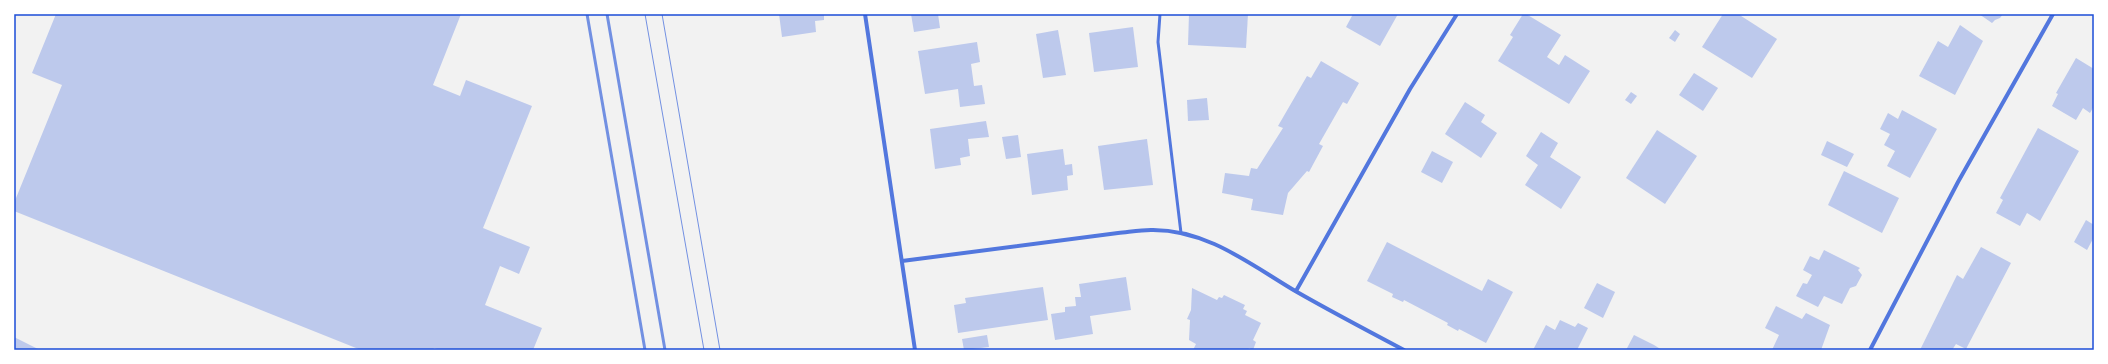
<svg xmlns="http://www.w3.org/2000/svg" width="2108" height="364" viewBox="0 0 2108 364" font-family="'Archivo Narrow',sans-serif">
<rect width="100%" height="100%" fill="#f2f2f2"/>
<g fill="#bdc9ec">
<path d="M56,14H461L433,85L460,96L466,80L532,106L483,228L530,247L519,274L500,266L485,305L542,328L533,350H440L434,348L433,350H361L14,211V203L62,85L32,73Z"/>
<path d="M779,14H824V20L815,21L816,32L782,37Z"/>
<path d="M911,14H938L940,28L914,32Z"/>
<path d="M1189,14H1248L1246,48L1188,45Z"/>
<path d="M1353,14H1398L1380,46L1346,27Z"/>
<path d="M1523,14H1526L1561,35L1547,57L1559,65L1565,55L1590,71L1569,104L1498,61L1513,37L1510,35Z"/>
<path d="M1723,14H1738L1777,39L1752,78L1702,47Z"/>
<path d="M1979,14H2003L2000,18L1995,20L1992,23Z"/>
<path d="M1960,25L1983,41L1955,95L1919,76L1938,41L1948,47Z"/>
<path d="M1133,27L1138,67L1094,72L1089,33Z"/>
<path d="M1058,30L1066,75L1043,78L1036,34Z"/>
<path d="M1675,30L1680,34L1675,42L1669,38Z"/>
<path d="M977,42L980,62L971,64L974,86L982,85L985,104L960,107L958,89L925,94L918,51Z"/>
<path d="M2076,58L2094,69V106L2090,113L2083,108L2076,120L2052,106L2058,94L2056,93Z"/>
<path d="M1321,61L1359,83L1347,104L1343,102L1319,144L1323,146L1309,172L1307,171L1288,193L1283,215L1251,210L1253,199L1222,193L1225,173L1249,176L1251,168L1257,169L1283,128L1278,126L1307,76L1311,78Z"/>
<path d="M1694,73L1718,88L1703,111L1679,95Z"/>
<path d="M1631,92L1637,96L1631,104L1625,100Z"/>
<path d="M1207,98L1209,120L1188,121L1187,100Z"/>
<path d="M1465,102L1485,115L1481,122L1497,133L1481,158L1445,134Z"/>
<path d="M1902,110L1937,129L1910,178L1887,166L1895,151L1884,145L1890,134L1880,129L1888,113L1898,119Z"/>
<path d="M986,121L989,137L968,139L970,156L960,158L961,165L935,169L930,129Z"/>
<path d="M2038,128L2079,151L2040,221L2027,213L2020,226L1996,213L2003,200L2000,198Z"/>
<path d="M1657,130L1697,156L1665,204L1626,178Z"/>
<path d="M1541,132L1558,143L1550,157L1581,177L1561,209L1525,185L1538,165L1526,156Z"/>
<path d="M1018,135L1021,157L1006,159L1002,137Z"/>
<path d="M1147,139L1153,185L1104,190L1098,146Z"/>
<path d="M1827,141L1854,154L1847,167L1821,155Z"/>
<path d="M1063,149L1065,165L1072,164L1073,175L1067,176L1068,190L1032,195L1027,154Z"/>
<path d="M1432,151L1453,162L1442,183L1421,172Z"/>
<path d="M1844,171L1899,198L1882,233L1828,205Z"/>
<path d="M2086,220L2094,225V237L2087,250L2074,242Z"/>
<path d="M1387,242L1482,291L1488,279L1513,292L1486,343L1459,329L1458,331L1447,325L1448,323L1404,300L1403,302L1392,297L1393,294L1367,281Z"/>
<path d="M1981,247L2011,263L1966,349L1956,344L1952,350H1920L1957,275L1963,279Z"/>
<path d="M1824,250L1860,268L1858,270L1862,275L1856,286L1850,288L1842,304L1824,296L1818,307L1796,296L1803,283L1807,284L1812,275L1803,270L1810,256L1819,260Z"/>
<path d="M1126,277L1131,310L1090,316L1093,334L1055,340L1051,314L1065,312V307L1076,306L1075,297H1081L1079,284Z"/>
<path d="M1597,283L1615,292L1603,318L1584,308Z"/>
<path d="M1043,287L1048,320L958,333L954,305L966,303L965,298Z"/>
<path d="M1192,288L1217,300L1219,297L1222,298L1224,295L1245,305L1243,309L1247,311L1245,315L1261,323L1253,340L1256,342L1253,350L1249,348L1248,350H1193L1196,344L1189,340L1190,320L1187,319L1191,310Z"/>
<path d="M1776,306L1802,319L1806,313L1830,325L1821,350H1772L1779,335L1765,328Z"/>
<path d="M1560,320L1575,327L1578,323L1588,328L1577,350H1533L1546,325L1555,330Z"/>
<path d="M987,335L989,347L964,350L962,339Z"/>
<path d="M1634,335L1654,345L1662,350H1626Z"/>
<path d="M14,337L40,350H14Z"/>
</g>
<g fill="none" stroke-linecap="round" stroke-linejoin="round">
<path stroke="#5277de" stroke-width="3" d="M1160,14L1158,42L1181,233"/>
<g stroke="#5277de" stroke-width="4">
<path d="M865,14L915,350"/>
<path d="M902,261L1118,233C1129,232 1140,230 1151,230C1207,229 1251,265 1297,292C1332,312 1368,331 1404,350"/>
<path d="M1296,291L1410,89L1457,14"/>
<path d="M1870,350L1958,182L2053,14"/>
</g>
<g stroke="#7290e2" stroke-width="1">
<path d="M645,14L704,350"/>
<path d="M662,14L720,350"/>
</g>
<g stroke="#7290e2" stroke-width="3">
<path d="M587,14L645,350"/>
<path d="M607,14L665,350"/>
</g>
</g>
<rect width="2108" height="364" fill="none" stroke="#ffffff" stroke-width="30"/>
<rect x="15" y="15" width="2078" height="334" fill="none" stroke="#1d4ed8" stroke-width="1.5"/>
</svg>
